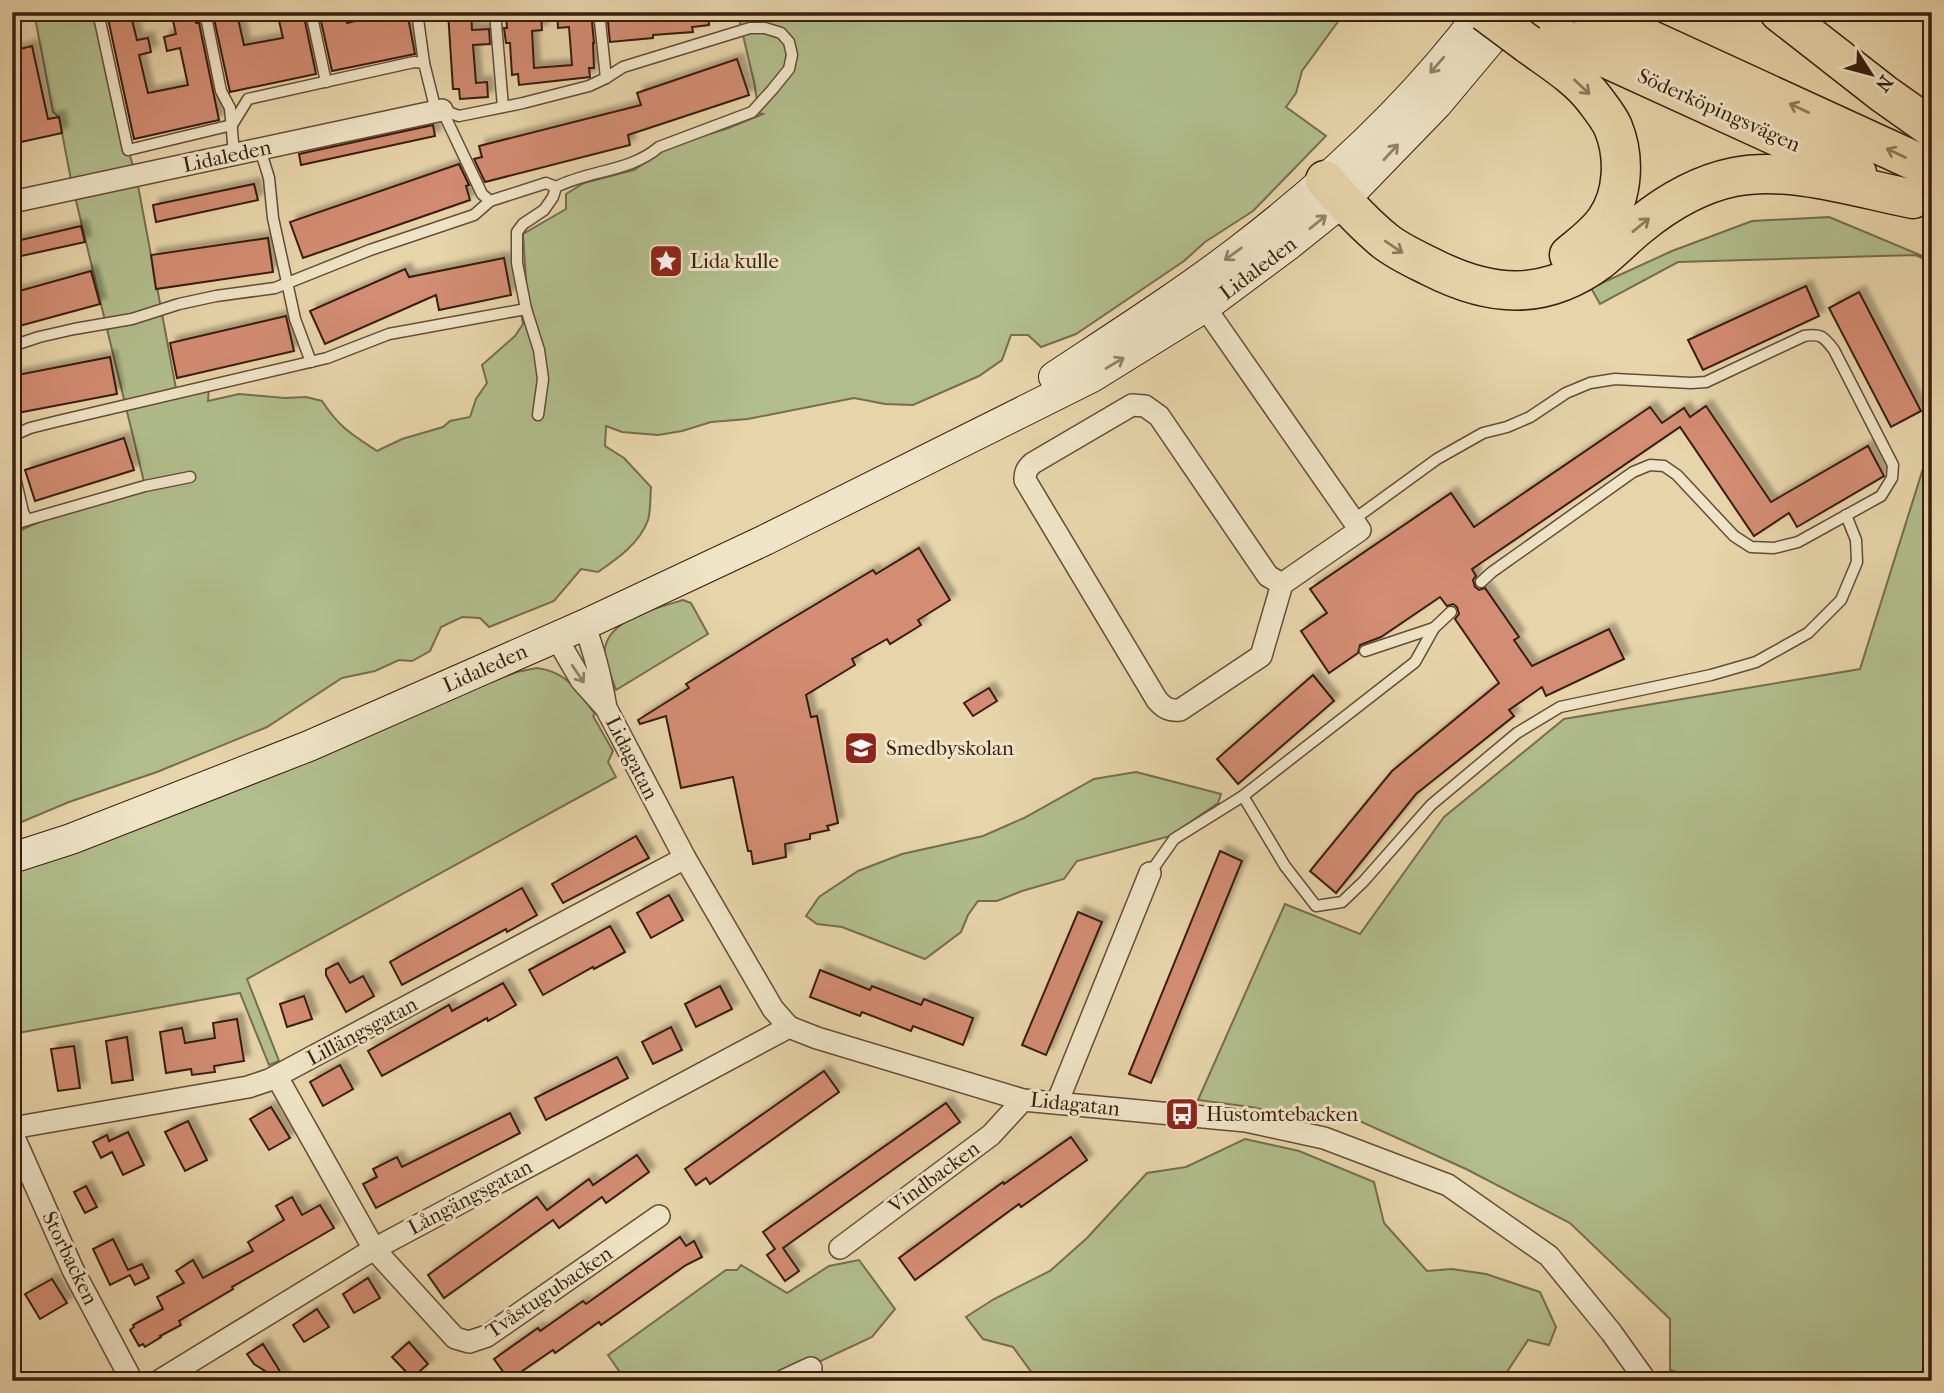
<svg xmlns="http://www.w3.org/2000/svg" width="1944" height="1393" viewBox="0 0 1944 1393" font-family="'IM FELL French Canon',serif">
<defs>
<filter id="shadow"><feDropShadow dx="6" dy="-6" stdDeviation="2" flood-color="#0004"/></filter>
</defs>
<rect width="100%" height="100%" fill="#e7d5a9"/>
<filter id="stains"><feTurbulence type="fractalNoise" baseFrequency=".00286" numOctaves="4"/><feColorMatrix values="0 0 0 0 .2 0 0 0 0 .09 0 0 0 0 .02 0 0 0 .5 -.17"/></filter>
<radialGradient id="worn" r=".72"><stop offset=".6" stop-color="#630" stop-opacity="0"/><stop offset="1" stop-color="#630" stop-opacity=".3"/></radialGradient>
<g fill="#b1be8c" stroke="#756e4e" stroke-width="2">
<path d="M34,12H98L128,150L136,175L177,394L209,386L208,401L239,394L285,398L306,397L322,401C339,427 351,434 377,451L402,439L443,427L450,421L470,417L476,399L487,383L482,365L515,336L523,324L519,297L526,280L523,234L566,209V194L584,183L634,170L671,145L726,129L763,114L759,113L754,82L738,14L733,12H1345L1302,71L1296,93L1286,107L1326,136L1253,211L1205,242L1184,261L1076,334L1041,347L1028,335H1011L1002,360L979,376L913,405L885,404L854,398L748,419L711,422L682,431L658,435L622,432L606,426L605,446L624,458L651,487C650,497 651,510 648,520C640,543 617,559 598,572L581,569L554,601L489,627L480,618L462,617L441,627L430,651L412,661L399,660L375,671L342,678L267,727L157,772L69,802L12,826V534L55,515L145,486L71,180L59,117L53,112Z"/>
<path d="M1829,217L1932,260V262L1915,255L1678,262L1600,304L1591,288L1672,251L1752,221Z"/>
<path d="M1932,440V1381H1706L1670,1370V1319L1570,1223L1466,1169L1353,1118L1312,1122L1295,1116L1251,1107L1198,1100L1285,904L1360,934L1444,817L1564,719L1860,669Z"/>
<path d="M683,600L691,603L708,634L616,690C613,680 607,669 605,658C599,621 657,608 683,600Z"/>
<path d="M537,668C568,672 577,691 595,714L593,716L613,751L608,762L616,777L247,979L279,1061L269,1065L240,993L12,1034V870L517,672Z"/>
<path d="M1136,772L1221,794L1218,803L1170,836L1077,861L1064,879L1022,891L997,901H978L968,915L961,932L925,959L842,927L817,924L806,916L819,897L858,871L902,854L983,836L1024,818L1094,779Z"/>
<path d="M1245,1139L1299,1151L1374,1182L1384,1223L1427,1271L1452,1269L1486,1274L1540,1292L1556,1327L1549,1345L1528,1340L1501,1381H1038L1013,1347L983,1339L966,1317L994,1299L1050,1271L1087,1238L1147,1173L1186,1167Z"/>
<path d="M859,1260L895,1309L872,1337L778,1381H626L608,1355L726,1270H737L741,1265L787,1293L829,1266Z"/>
</g>
<g fill="#d38d72" stroke="#391e10" stroke-width="2" filter="url(#shadow)">
<path d="M115,12H130L137,40L148,38L151,52L139,55L148,93L188,85L180,48L167,51L164,37L176,34L171,12H194L196,23H199L219,120L134,139L107,14Z"/>
<path d="M277,12H303L316,74L230,92L214,19L237,14L244,45L283,38Z"/>
<path d="M319,12H345L347,23L391,12H407L415,54L332,71Z"/>
<path d="M448,12H471L472,30L489,29L490,44L473,45L476,83L487,82L488,97L460,99L459,89H453Z"/>
<path d="M506,12H529V16H541L542,30L532,31L534,68L572,65L569,27L558,28L557,13L591,12L594,43H593L594,68H589L590,77L519,85L518,74L512,75L510,43H506L504,28H507Z"/>
<path d="M607,12H636V15L708,12L709,25L692,27L693,32L653,35V38L610,42Z"/>
<path d="M32,46L48,119L59,117L62,133L12,144V51Z"/>
<path d="M737,59L749,95L628,135L630,145L485,182L474,159L482,157L479,146L641,105L637,93Z"/>
<path d="M433,125L435,136L301,165L299,154Z"/>
<path d="M459,164L469,185L466,186L470,200L303,258L290,222Z"/>
<path d="M254,184L258,200L156,222L153,205Z"/>
<path d="M81,226L85,242L12,258V242Z"/>
<path d="M268,238L273,272L156,289L151,255Z"/>
<path d="M504,258L511,295L439,310L436,295L325,344L310,311L405,269L409,277Z"/>
<path d="M91,271L100,304L12,328V293Z"/>
<path d="M1806,286L1819,316L1703,370L1688,340Z"/>
<path d="M1859,292L1921,411L1891,427L1829,308Z"/>
<path d="M286,316L294,351L177,378L170,343Z"/>
<path d="M110,357L117,394L12,414V376Z"/>
<path d="M1706,406L1771,502L1868,446L1884,476L1797,527L1789,513L1754,536L1680,427L1472,569L1476,576L1473,580L1475,587L1479,590L1485,588L1519,637L1514,640L1532,666L1609,629L1624,659L1546,696L1542,687L1509,710L1514,716L1416,794L1336,893L1310,871L1392,771L1499,683L1455,619L1459,614L1457,607L1453,604L1447,606L1440,597L1381,637L1360,645L1358,653L1329,673L1301,631L1327,613L1310,589L1451,493L1474,527L1650,407L1662,423L1684,408L1690,417Z"/>
<path d="M124,438L134,470L35,501L25,470Z"/>
<path d="M919,548L950,600L918,620L921,625L890,644L887,639L852,659L855,665L806,695L811,717L817,716L838,823L827,826L829,830L810,834V839L785,844L786,857L753,864L751,851H748L733,777L681,788L666,716L640,724L638,720L689,688L686,684L776,628L873,570L876,574Z"/>
<path d="M1313,675L1334,701L1238,784L1217,759Z"/>
<path d="M989,688L997,701L973,716L964,703Z"/>
<path d="M636,836L649,858L563,903L552,884Z"/>
<path d="M1220,851L1242,861L1151,1083L1129,1074Z"/>
<path d="M522,888L537,915L507,932L506,929L402,985L390,962Z"/>
<path d="M669,895L683,920L651,938L637,913Z"/>
<path d="M1078,912L1102,922L1046,1055L1022,1045Z"/>
<path d="M610,926L625,952L594,969L593,967L543,995L529,970Z"/>
<path d="M338,963L350,983L363,976L374,996L346,1012L326,975V969Z"/>
<path d="M820,970L870,990L872,986L921,1005L924,999L973,1018L963,1045L913,1026L911,1031L862,1012L860,1016L810,997Z"/>
<path d="M503,983L516,1005L488,1021L487,1018L382,1076L368,1051L449,1005L452,1011Z"/>
<path d="M720,986L732,1009L696,1027L685,1004Z"/>
<path d="M304,996L312,1019L287,1027L280,1004Z"/>
<path d="M237,1019L244,1061L214,1066L215,1072L192,1075L191,1069L166,1073L160,1032L182,1028L185,1043L215,1038L213,1023Z"/>
<path d="M671,1027L682,1050L653,1064L642,1042Z"/>
<path d="M127,1037L133,1080L112,1083L106,1041Z"/>
<path d="M74,1046L80,1088L58,1091L51,1049Z"/>
<path d="M617,1057L628,1078L546,1120L535,1098Z"/>
<path d="M340,1065L353,1089L323,1106L310,1082Z"/>
<path d="M824,1071L839,1092L710,1184L706,1178L696,1185L685,1169Z"/>
<path d="M946,1103L960,1122L783,1248L799,1271L785,1281L767,1255L775,1249L763,1232Z"/>
<path d="M271,1107L290,1138L269,1150L250,1119Z"/>
<path d="M510,1113L520,1133L376,1208L363,1184L377,1177L373,1169L397,1157L402,1167Z"/>
<path d="M188,1121L207,1160L185,1171L165,1132Z"/>
<path d="M128,1132L144,1165L123,1175L112,1152L101,1158L93,1142L107,1135L109,1141Z"/>
<path d="M1071,1137L1087,1160L1021,1207L1019,1204L915,1280L899,1258L1003,1182L1004,1184Z"/>
<path d="M637,1155L649,1172L606,1203L602,1197L559,1228L553,1220L444,1298L428,1275L537,1197L547,1210L589,1179L593,1185Z"/>
<path d="M86,1186L97,1207L85,1213L74,1192Z"/>
<path d="M292,1197L302,1215L320,1205L334,1228L232,1287L233,1289L179,1321L181,1325L160,1336L161,1337L145,1347L143,1344L139,1346L130,1330L134,1327L133,1325L163,1309L157,1297L184,1283L176,1271L193,1260L203,1278L253,1251L248,1242L284,1220L276,1206Z"/>
<path d="M680,1237L686,1246L694,1241L702,1257L686,1265L601,1325L599,1322L555,1353L553,1350L509,1380L494,1359L538,1328L540,1331L583,1301L586,1304Z"/>
<path d="M113,1239L128,1270L142,1264L149,1278L135,1285L130,1275L110,1285L93,1249Z"/>
<path d="M368,1278L380,1298L354,1313L343,1294Z"/>
<path d="M52,1279L67,1303L40,1319L25,1294Z"/>
<path d="M317,1309L329,1327L304,1342L293,1325Z"/>
<path d="M409,1342L428,1364L412,1378L392,1357Z"/>
<path d="M263,1344L286,1381H281L254,1364L247,1354Z"/>
</g>
<g fill="none" stroke-linecap="round" stroke-linejoin="round">
<g stroke="#644c36" stroke-width="13">
<g id="lane">
<path d="M98,12L128,150L232,125L248,99L414,62L424,63L436,111"/>
<path d="M205,12L221,91L230,108L234,154"/>
<path d="M311,12L326,82"/>
<path d="M417,12L424,63"/>
<path d="M495,12L503,107"/>
<path d="M599,12L606,78"/>
<path d="M67,13L70,12"/>
<path d="M442,110L459,116L523,103L589,86L606,78L623,67L750,28H765L781,33L789,42L792,55L789,69L772,90L752,112L659,147C630,172 589,170 556,187L553,197L544,210L523,224L517,232V263L526,309L539,350L543,379L538,415"/>
<path d="M442,110L482,194L490,201L546,183L556,187"/>
<path d="M260,149L269,178L273,218L295,319L311,362"/>
<path d="M12,346L39,337L74,329L132,319L179,304L216,296L275,288L370,250L474,215L490,201"/>
<path d="M12,436L30,428L54,422L327,358L389,334L526,309"/>
<path d="M12,464L23,512L27,520L145,486L190,477"/>
<path d="M1353,520L1437,459L1483,433L1507,427L1530,417L1566,393L1590,383L1615,379L1691,383L1706,382L1804,336C1821,333 1824,337 1834,350L1893,465L1892,478L1881,496L1798,542L1774,548L1751,547L1734,536L1677,475L1664,466L1650,465L1633,472L1492,572L1481,582"/>
<path d="M12,525L27,520"/>
<path d="M1365,651L1434,628"/>
<path d="M1243,796L1285,866L1316,906L1342,902L1363,882L1431,805L1517,733L1560,707L1711,675L1756,662L1808,633L1841,600L1857,562L1856,540L1846,515"/>
<path d="M1150,873L1174,839L1243,796L1415,662L1434,628L1451,612"/>
</g>
</g>
<g stroke="#644c36" stroke-width="24">
<g id="street">
<path d="M12,202L442,110"/>
<path d="M1197,296L1360,530L1282,584L1261,656L1180,710C1169,711 1164,708 1157,700L1025,480C1025,472 1027,468 1033,463L1132,405L1145,406L1159,416L1268,576L1282,584"/>
<path d="M584,625C595,652 601,679 606,708"/>
<path d="M556,637L581,680L606,708L685,858L773,1009L789,1027L817,1038L1023,1100L1246,1121L1324,1138L1448,1185L1549,1256L1611,1332L1646,1381"/>
<path d="M277,1077L374,1249L455,1338L469,1342L487,1336L659,1216"/>
<path d="M1057,1103L1150,873"/>
<path d="M12,1128L248,1087L269,1080L685,858"/>
<path d="M12,1133L73,1270L132,1381"/>
<path d="M840,1248L991,1135L1023,1100"/>
<path d="M159,1381L374,1249L789,1027"/>
<path d="M783,1381L811,1368"/>
</g>
</g>
<g stroke="#391e10" stroke-width="32">
<g id="secondary">
<path d="M1054,377C1116,336 1179,296 1238,251C1328,182 1413,103 1481,12"/>
<path d="M12,858L71,839L309,746L584,625L765,540L1092,377L1205,307L1287,246L1343,201L1437,104L1489,42L1511,12"/>
</g>
</g>
<g stroke="#391e10" stroke-width="41">
<g id="highway">
<path d="M1590,12L1932,169"/>
<path d="M1779,12L1884,94L1932,128"/>
<path d="M1542,29L1857,173"/>
<path d="M1528,44C1551,61 1578,77 1595,100C1601,108 1609,118 1613,127C1625,156 1624,195 1605,221C1595,235 1582,244 1569,255"/>
<path d="M1325,180C1343,201 1363,223 1385,241C1399,252 1415,259 1431,267C1490,297 1544,302 1600,260C1614,249 1626,236 1640,225C1667,203 1700,184 1734,177C1791,166 1857,188 1913,199"/>
</g>
</g>
<use href="#lane" stroke="#efe4c7" stroke-width="10"/>
<use href="#street" stroke="#efe4c7" stroke-width="21"/>
<use href="#secondary" stroke="#efe4c7" stroke-width="30"/>
<use href="#highway" stroke="#e7d5a9" stroke-width="38"/>
<g stroke="#391e10" stroke-width="41" stroke-linecap="butt">
<path id="highway-bridge" d="M1485,12L1528,44"/>
</g>
<use href="#highway-bridge" stroke="#e7d5a9" stroke-width="38"/>
</g>
<defs><path id="oneway-shaft" d="M-6 0H5M1.5-3L5.5 0L1.5 3" fill="none" stroke-width="1.6" stroke-linecap="round" stroke-linejoin="round" transform="scale(1.75)"/></defs>
<g stroke="#94816c">
<use href="#oneway-shaft" transform="translate(1437 65) rotate(131)"/>
<use href="#oneway-shaft" transform="translate(1391 152) rotate(-47)"/>
<use href="#oneway-shaft" transform="translate(1318 222) rotate(-39)"/>
<use href="#oneway-shaft" transform="translate(1233 254) rotate(144)"/>
<use href="#oneway-shaft" transform="translate(1115 363) rotate(-31)"/>
<use href="#oneway-shaft" transform="translate(578 674) rotate(56)"/>
</g>
<g stroke="#907a5c">
<use href="#oneway-shaft" transform="translate(1582 87) rotate(43)"/>
<use href="#oneway-shaft" transform="translate(1799 108) rotate(-155)"/>
<use href="#oneway-shaft" transform="translate(1896 153) rotate(-155)"/>
<use href="#oneway-shaft" transform="translate(1641 225) rotate(-39)"/>
<use href="#oneway-shaft" transform="translate(1394 247) rotate(34)"/>
</g>
<defs>
<g id="sight-square" transform="scale(1.75)"><rect x="-9" y="-9" width="18" height="18" rx="4" fill="#8f2418" stroke="#efe4c7"/><path d="M0-6L1.8-2.2L6-1.7L2.9 1.2L3.7 5.4L0 3.3L-3.7 5.4L-2.9 1.2L-6-1.7L-1.8-2.2Z" fill="#fff"/></g>
<g id="school-square" transform="scale(1.75)"><rect x="-9" y="-9" width="18" height="18" rx="4" fill="#8f2418" stroke="#efe4c7"/><path d="M0-5L7-2L0 1L-7-2ZM-4 1L0 2.5L4 1V4Q0 6-4 4Z" fill="#fff"/></g>
<g id="bus-square" transform="scale(1.75)"><rect x="-9" y="-9" width="18" height="18" rx="4" fill="#8f2418" stroke="#efe4c7"/><path d="M-5-6H5V4H4V6H2V4H-2V6H-4V4H-5ZM-3.5-4V0h7V-4ZM-3.5 1.2v1.5H-2V1.2ZM2 1.2v1.5H3.5V1.2Z" fill="#fff"/></g>
</defs>
<g fill-rule="evenodd">
<use href="#sight-square" x="666" y="261"/>
<use href="#school-square" x="861" y="748"/>
<use href="#bus-square" x="1182" y="1114"/>
</g>
<g text-anchor="middle" stroke-width="6" stroke-linejoin="round" paint-order="stroke">
<g font-size="21" fill="#391e10" stroke="#efe4c7">
<text transform="translate(1719 110) rotate(24)" y="7">Söderköpingsvägen</text>
<text transform="translate(227 156) rotate(-12)" y="7">Lidaleden</text>
<text transform="translate(1258 268) rotate(-37)" y="7">Lidaleden</text>
<text transform="translate(485 668) rotate(-24)" y="7">Lidaleden</text>
<text transform="translate(632 758) rotate(63)" y="7">Lidagatan</text>
<text transform="translate(362 1031) rotate(-28)" y="7">Lillängsgatan</text>
<text transform="translate(1075 1104) rotate(6)" y="7">Lidagatan</text>
<text transform="translate(934 1177) rotate(-36)" y="7">Vindbacken</text>
<text transform="translate(470 1197) rotate(-28)" y="7">Långängsgatan</text>
<text transform="translate(70 1258) rotate(64)" y="7">Storbacken</text>
<text transform="translate(549 1292) rotate(-34)" y="7">Tvåstugubacken</text>
</g>
<g font-size="21" fill="#391e10" stroke="#efe4c7" text-anchor="start">
<text x="690" y="268">Lida kulle</text>
<text x="886" y="755">Smedbyskolan</text>
<text x="1206" y="1121">Hustomtebacken</text>
</g>
</g>
<rect width="1944" height="1393" fill="none" stroke="#e7d5a9" stroke-width="42"/>
<rect x="14" y="14" width="1916" height="1365" fill="none" stroke="#391e10" stroke-width="3.5"/>
<rect x="21" y="21" width="1902" height="1351" fill="none" stroke="#391e10" stroke-width="2"/>
<g transform="translate(1871 74) rotate(126)" stroke="#efe4c7" stroke-width="5" paint-order="stroke">
<path d="M0-5L12 26L0 18L-12 26Z" fill="#391e10"/>
<text y="-10" font-size="19" font-weight="bold" text-anchor="middle" fill="#391e10">N</text>
</g>
<rect width="100%" height="100%" filter="url(#stains)"/>
<rect width="100%" height="100%" fill="url(#worn)"/>
</svg>
